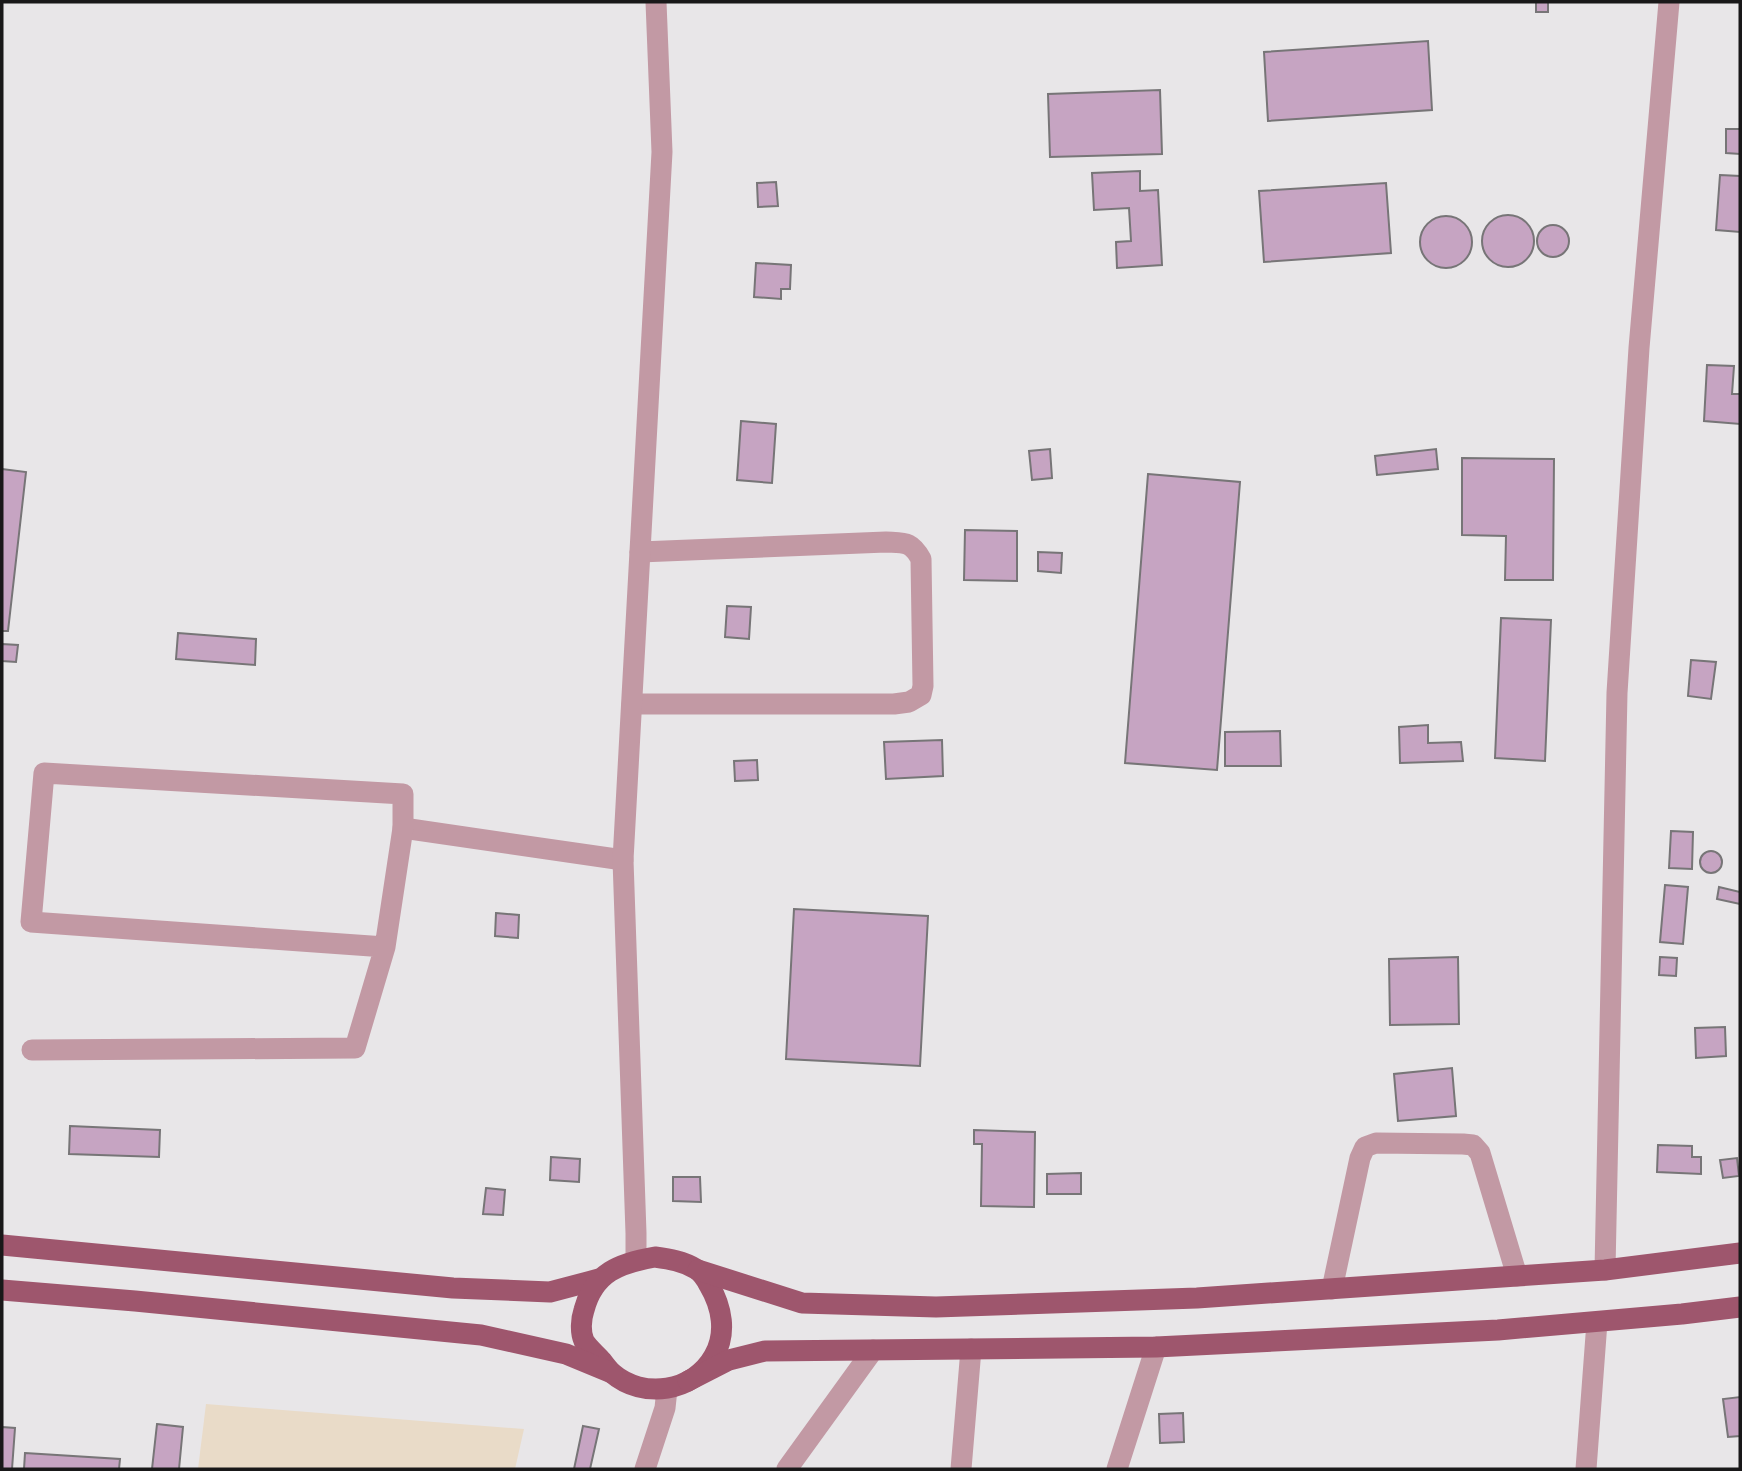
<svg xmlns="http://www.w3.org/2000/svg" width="1742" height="1471" viewBox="0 0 1742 1471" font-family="'Fira Sans Condensed',sans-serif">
<rect width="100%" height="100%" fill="#e8e6e8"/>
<path fill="#e9dbc8" d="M206,1404L524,1429L515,1469H198Z"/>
<g fill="#c6a4c2" stroke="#777577" stroke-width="2">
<rect x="1536" y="2" width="12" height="10"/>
<path d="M1428,41L1432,110L1268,121L1264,52Z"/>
<path d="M1160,90L1162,154L1050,157L1048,94Z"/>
<path d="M1726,129H1740V154L1726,153Z"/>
<path d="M1140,171V191L1158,190L1162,265L1117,268L1116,242L1131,241L1129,208L1094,210L1092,173Z"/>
<path d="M1720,175L1740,176V232L1716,230Z"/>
<path d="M776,182L778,206L758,207L757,183Z"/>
<path d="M1386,183L1391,253L1264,262L1259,191Z"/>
<circle cx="1508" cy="241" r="26"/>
<circle cx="1446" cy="242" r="26"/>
<circle cx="1553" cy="241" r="16"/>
<path d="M756,263L791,265L790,289H781V299L754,297Z"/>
<path d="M1707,365L1734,366L1732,394H1740V424L1704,421Z"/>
<path d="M741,421L776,424L772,483L737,480Z"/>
<path d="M1050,449L1052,478L1032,480L1029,451Z"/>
<path d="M1436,449L1438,469L1377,475L1375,456Z"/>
<path d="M1462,458L1554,459L1553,580H1505L1506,536L1462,535Z"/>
<path d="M2,469L26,472L8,631H2Z"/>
<path d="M1148,474L1240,482L1217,770L1125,763Z"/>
<path d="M965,530L1017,531V581L964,580Z"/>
<path d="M1038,552L1062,553L1061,573L1038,571Z"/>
<path d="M727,606L751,607L749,639L725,637Z"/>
<path d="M1501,618L1551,620L1545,761L1495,758Z"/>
<path d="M178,633L256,639L255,665L176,659Z"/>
<path d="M2,644L18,645L16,662L2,661Z"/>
<path d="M1691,660L1716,662L1711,699L1688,696Z"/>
<path d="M1428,725V743L1461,742L1463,761L1400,763L1399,727Z"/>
<path d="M1280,731L1281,766H1225V732Z"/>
<path d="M942,740L943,776L886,779L884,742Z"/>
<path d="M757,760L758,780L735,781L734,761Z"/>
<path d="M1671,831L1693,832L1692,869L1669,868Z"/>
<circle cx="1711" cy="862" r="11"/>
<path d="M1665,885L1688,887L1683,944L1660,942Z"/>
<path d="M1719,887L1740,892V904L1717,899Z"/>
<path d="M794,909L928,916L920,1066L786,1059Z"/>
<path d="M496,913L519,915L518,938L495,936Z"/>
<path d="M1458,957L1459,1024L1390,1025L1389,959Z"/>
<path d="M1660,957L1677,958L1676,976L1659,975Z"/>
<path d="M1725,1027L1726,1056L1696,1058L1695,1028Z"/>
<path d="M1452,1068L1456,1116L1398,1121L1394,1074Z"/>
<path d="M70,1126L160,1130L159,1157L69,1154Z"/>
<path d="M974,1130L1035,1132L1034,1207L981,1206L982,1144H974Z"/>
<path d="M1658,1145L1692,1146V1157H1701V1174L1657,1172Z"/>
<path d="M551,1157L580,1159L579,1182L550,1180Z"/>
<path d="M1737,1158L1739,1176L1723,1178L1720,1160Z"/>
<path d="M1081,1173V1194H1047V1174Z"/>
<path d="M673,1177H700L701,1202L673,1201Z"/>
<path d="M486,1188L505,1190L503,1215L483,1214Z"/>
<path d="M1740,1397V1436L1728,1437L1723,1399Z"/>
<path d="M1183,1413L1184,1442L1160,1443L1159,1414Z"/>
<path d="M157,1424L183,1427L179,1469H152Z"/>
<path d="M583,1426L599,1429L590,1469H574Z"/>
<path d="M2,1427L15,1428L12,1469H2Z"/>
<path d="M25,1453L120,1459L119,1469H24Z"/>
</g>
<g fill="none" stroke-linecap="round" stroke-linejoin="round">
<g stroke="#c299a4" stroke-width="21">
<path d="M632,704H894L909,702L921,695L923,686L921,559C911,541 905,543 886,542L640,552"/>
<path d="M403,828L623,860"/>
<path d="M32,1050L355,1048L385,947L403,828V794L44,773L31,922L385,947"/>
<path d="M636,1260V1233L623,860L662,152L656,2"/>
<path d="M1605,1270L1617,693L1639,348L1669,2"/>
<path d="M1332,1289L1360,1158L1365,1147L1376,1143L1463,1144L1473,1145L1480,1153L1517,1276"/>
<path d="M645,1469L665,1408L667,1389"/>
<path d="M787,1469L873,1350"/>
<path d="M961,1469L971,1349"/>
<path d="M1117,1469L1156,1347"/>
<path d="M1586,1469L1597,1322"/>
</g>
<g stroke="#9e566d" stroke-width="21">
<path d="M2,1245L453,1288L550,1292L599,1279"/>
<path d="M655,1257C669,1259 683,1261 696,1269C701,1272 706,1279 709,1285C722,1307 727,1333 714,1356C694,1392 643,1400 612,1373C609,1370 605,1365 602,1361C597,1355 588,1348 584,1341C580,1332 581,1319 584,1310C594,1272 620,1263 655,1257Z"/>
<path d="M698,1270L802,1303L936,1307L1197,1298L1517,1276L1605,1270L1740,1253"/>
<path d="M2,1290L135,1301L481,1335L566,1354L612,1373"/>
<path d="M688,1381L729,1360L765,1351L1156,1347L1498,1330L1682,1314L1740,1307"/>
</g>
</g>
<rect width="1742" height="1471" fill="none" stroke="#191819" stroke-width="7"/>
</svg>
